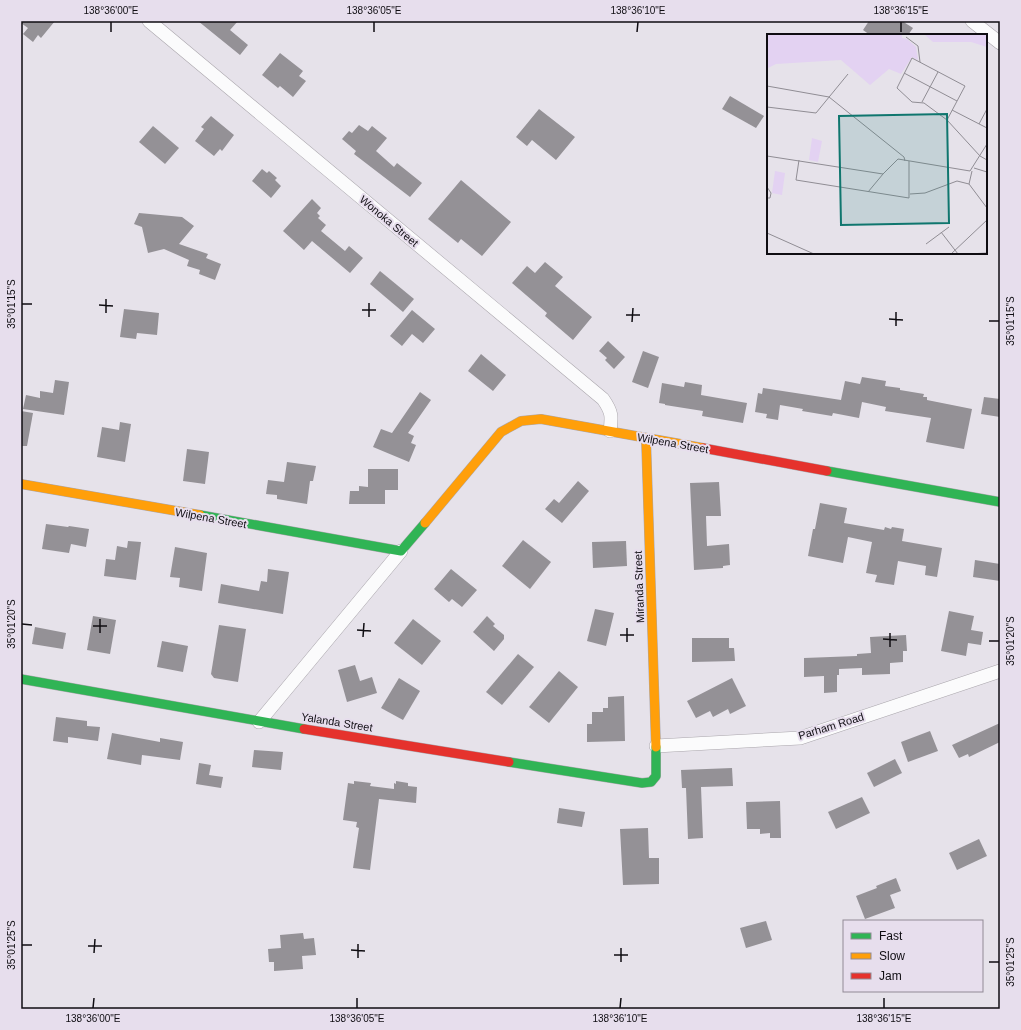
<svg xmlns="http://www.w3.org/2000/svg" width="1021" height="1030" viewBox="0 0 1021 1030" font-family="Arial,sans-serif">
<rect width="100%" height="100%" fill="#e6e2ea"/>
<g fill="#949196">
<path d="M21,21H55L41,38L38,35L33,42L23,34L28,28L21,23Z"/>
<path d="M198,21H238L230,30L248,45L240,55Z"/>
<path d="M869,21H902L913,28L908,35H870L863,30Z"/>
<path d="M280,53L303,71L299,76L306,81L293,97L280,86L278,88L262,75Z"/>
<path d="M730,96L764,116L756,128L722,109Z"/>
<path d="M539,109L575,137L556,160L532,140L527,146L516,137Z"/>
<path d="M211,116L234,135L222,151L220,149L214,156L195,141L204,129L201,127Z"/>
<path d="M359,125L368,131L372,126L387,138L376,151L394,167L397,163L422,183L410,197L354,154L356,151L342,139L349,131L352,133Z"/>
<path d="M153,126L179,148L165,164L139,142Z"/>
<path d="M262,169L267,173L269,171L277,178L275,180L281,186L271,198L252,181Z"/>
<path d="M461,180L511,222L482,256L461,239L458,243L428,219Z"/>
<path d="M312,199L321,208L317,213L320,216L318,218L326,225L321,231L345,251L349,246L363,258L350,273L312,241L304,250L283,231Z"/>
<path d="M139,213L182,217L194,226L179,244L208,254L206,258L221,264L215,280L199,274L200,270L187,266L189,260L164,249L148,253L142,227L134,224Z"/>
<path d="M545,262L563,277L555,286L592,317L573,340L545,316L547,313L512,283L527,266L535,273Z"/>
<path d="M380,271L414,299L403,312L370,284Z"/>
<path d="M124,309L159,313L157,335L137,333L136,339L120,337Z"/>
<path d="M412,310L435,329L423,343L412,334L402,346L390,336Z"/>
<path d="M608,341L625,357L614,369L605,360L607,358L599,351Z"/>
<path d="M643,351L659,357L648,388L632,382Z"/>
<path d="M481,354L506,375L493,391L468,371Z"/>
<path d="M862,377L886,381L885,386L900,388V390L924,394L923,397H927V400L972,409L964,449L926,442L931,418L885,411L886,407L862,402L859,418L833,413L832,416L802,411L803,409L780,405L778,420L766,418L767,414L755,412L758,393L762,394L763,388L841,400L845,381L860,384Z"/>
<path d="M55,380L69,382L64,415L23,409L26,395L40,398V391L53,393Z"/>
<path d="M685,382L702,385L701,395L747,403L743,423L702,416L703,411L665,405V404L659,403L662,383L684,387Z"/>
<path d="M420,392L431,400L408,433L414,436L411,443L416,445L409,462L373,447L381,429L392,433Z"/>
<path d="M984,397L1000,399V417L981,414Z"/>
<path d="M21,411L33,413L27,446H21Z"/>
<path d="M120,422L131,424L125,462L97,457L102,427L119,430Z"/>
<path d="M187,449L209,452L205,484L183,481Z"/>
<path d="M287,462L316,466L313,481H310L307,504L277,499V495L266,494L268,480L284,482Z"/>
<path d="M368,469H398V490H385V504H349L350,491H359V486L368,487Z"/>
<path d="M578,481L589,491L562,523L545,509L554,499L559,503Z"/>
<path d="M719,482L721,516H706L707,546L729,544L730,565L723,566V568L694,570L690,483Z"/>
<path d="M820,503L847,508L844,523L884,530L885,527L891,529L892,527L904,529L902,541L942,548L937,577L925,575L926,566L898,561L894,585L875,582L877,575L866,573L872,542L848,537L843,563L808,556L813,529H815Z"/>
<path d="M46,524L68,527L69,526L89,529L86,547L71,544L69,553L42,549Z"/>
<path d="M523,540L551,562L530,589L502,566Z"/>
<path d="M128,541L141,542L136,580L104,576L106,559L115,560L117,546L127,548Z"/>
<path d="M626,541L627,566L593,568L592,542Z"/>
<path d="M175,547L207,553L202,591L179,587L180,578L170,577Z"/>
<path d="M975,560L1000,564V581L973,577Z"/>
<path d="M268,569L289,572L283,614L218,603L221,584L259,591L261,581L267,582Z"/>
<path d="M451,569L477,590L462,607L452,599L449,602L434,589Z"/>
<path d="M595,609L614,613L606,646L587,641Z"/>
<path d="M949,611L974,616L971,630L983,632L981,645L968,643L966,656L941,651Z"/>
<path d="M93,616L116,620L110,654L87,650Z"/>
<path d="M487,616L495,624L493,626L504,635V639L494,651L473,632Z"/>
<path d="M413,619L441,641L422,665L394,643Z"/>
<path d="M219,625L246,629L238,682L214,678L211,674Z"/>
<path d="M35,627L66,633L63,649L32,644Z"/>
<path d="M906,635L907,651H903V662L890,663V674L862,675V668L839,669V675H837V692L824,693V676L804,677V658L857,656V654L871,653L870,637Z"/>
<path d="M692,638H729V648H734L735,661L692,662Z"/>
<path d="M162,641L188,646L183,672L157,667Z"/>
<path d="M518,654L534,667L502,705L486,692Z"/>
<path d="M355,665L360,681L372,677L377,693L347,702L338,670Z"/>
<path d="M559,671L578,687L549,723L529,707Z"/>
<path d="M399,678L420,691L403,720L381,708Z"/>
<path d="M732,678L746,706L730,714L728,709L713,717L710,711L696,718L687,701Z"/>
<path d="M624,696L625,741L587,742V724H592V712H603V708H608V697Z"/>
<path d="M56,717L87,721V726L100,727L98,741L68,737V743L53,741Z"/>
<path d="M1000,723V742L969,757L968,754L959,758L952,745Z"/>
<path d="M930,731L938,751L908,762L901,742Z"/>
<path d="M112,733L160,742V738L183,742L180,760L142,755L141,765L107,759Z"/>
<path d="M254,750L283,752L281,770L252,767Z"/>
<path d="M895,759L902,773L874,787L867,773Z"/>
<path d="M199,763L211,765L209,775L223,777L221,788L196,784Z"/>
<path d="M732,768L733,786L701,787L703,838L688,839L686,788H682L681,770Z"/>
<path d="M354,781L371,783L370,786L394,789V783L396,784V781L408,783V786L417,787L416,803L379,799L370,870L353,868L359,828L356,827L357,822L343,820L348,783L354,784Z"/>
<path d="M862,797L870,813L836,829L828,812Z"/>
<path d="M780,801L781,838H770V833L760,834V829H747L746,802Z"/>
<path d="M559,808L585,812L582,827L557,823Z"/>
<path d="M648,828L649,858H659V884L623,885L620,829Z"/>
<path d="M979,839L987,856L957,870L949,853Z"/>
<path d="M896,878L901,891L890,895L895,908L865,919L856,896L877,888L876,886Z"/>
<path d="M766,921L772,940L746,948L740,928Z"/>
<path d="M303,933L304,939L314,938L316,955L302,956L303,969L274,971V962H269L268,949L281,948L280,935Z"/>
</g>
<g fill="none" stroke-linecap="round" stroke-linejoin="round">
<g stroke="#aaa6ac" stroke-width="14">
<g id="street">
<path d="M149,21L603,399C612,412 612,416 610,431"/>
<path d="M972,21L1000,43"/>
<path d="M259,722L401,551"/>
<path d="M656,746L800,738L1000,671"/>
</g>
</g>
<g stroke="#aaa6ac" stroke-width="10">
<g id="fast">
<path d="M827,471L1000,502"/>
<path d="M200,515L401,551L425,523"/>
<path d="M21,679L304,729"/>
<path d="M509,762L642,783L651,782L656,776V747"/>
</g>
</g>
<g stroke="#aaa6ac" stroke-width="10">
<g id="slow">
<path d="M646,438L656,747"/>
<path d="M21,484L200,515"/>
<path d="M425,523L501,432L521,421L541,419L703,448"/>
</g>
</g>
<g stroke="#aaa6ac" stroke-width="10">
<g id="jam">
<path d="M703,448L827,471"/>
<path d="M304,729L509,762"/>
</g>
</g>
<use href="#street" stroke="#fbfbfc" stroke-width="13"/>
<use href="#fast" stroke="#30b455" stroke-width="9"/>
<use href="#slow" stroke="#ff9f0a" stroke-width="9"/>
<use href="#jam" stroke="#e5322d" stroke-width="9"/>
</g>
<path fill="none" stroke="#0f0d12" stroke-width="1.5" d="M111,32V22M374,32V22M637,32L638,22M901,32V22M22,304H32M99,305L113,306M362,310H376M106,313V299M626,315H640M369,317V303M889,319L903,320M989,321H999M632,322L633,308M896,326V312M22,624L32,625M93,626H107M357,630L371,631M100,633V619M620,635H634M363,637L364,623M883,639L897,640M989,641H999M627,642V628M890,647V633M22,945H32M88,946H102M351,950L365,951M94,953L95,939M614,955H628M358,958V944M621,962V948M989,962H999M93,1008L94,998M357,1008V998M620,1008L621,998M884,1008V998"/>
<g text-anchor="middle" stroke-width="4" stroke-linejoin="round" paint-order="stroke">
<g font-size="11" fill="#0f0d12" stroke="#e7deed">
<text transform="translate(389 221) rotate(40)" y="4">Wonoka Street</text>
<text transform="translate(673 443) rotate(10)" y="4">Wilpena Street</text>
<text transform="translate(211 518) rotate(10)" y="4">Wilpena Street</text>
<text transform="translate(639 587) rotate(-92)" y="4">Miranda Street</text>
<text transform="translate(337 722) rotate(9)" y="4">Yalanda Street</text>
<text transform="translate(831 726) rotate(-17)" y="4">Parham Road</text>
</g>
</g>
<g transform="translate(767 34)">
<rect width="220" height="220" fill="#e6e2ea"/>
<path d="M0,0H135V4L140,5L149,13L151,26L145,23L134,40L122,35L103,51L74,26L9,30L1,34ZM157,0H220V13L204,8H166ZM45,104L55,107L51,128L42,126ZM8,137L18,139L15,161L5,159Z" fill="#e3d2f2"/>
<path fill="none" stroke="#908d94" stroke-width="1" d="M139,3L151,12L153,28M137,39L190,67M0,52L62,63L137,123L138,127M155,68L171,38M0,73L49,79L81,40M185,76L220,94M180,86L198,52L145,24L130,54L145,68L157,69L180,86L213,122L220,126M212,90L220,75M0,122L116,140L131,125L203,137L220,110M32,126L29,146L142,164V127M207,134L220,138M202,150L205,137M0,153L4,159L3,164H0M101,158L116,140M143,160L158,159L190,147L202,150L220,174M174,198L191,220M0,199L47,220M159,210L182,193M184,220L220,186M201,220L220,219"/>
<path fill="#0f766e" fill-opacity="0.15" stroke="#0f766e" stroke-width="2" d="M180,80L182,189L74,191L72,82Z"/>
<rect width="220" height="220" fill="none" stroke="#0f0d12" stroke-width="2"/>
</g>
<rect width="1021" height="1030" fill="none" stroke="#e7deed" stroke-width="44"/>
<rect x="843" y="920" width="140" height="72" fill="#e7deed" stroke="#918a95"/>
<rect x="851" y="933" width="20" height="6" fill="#30b455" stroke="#918a95"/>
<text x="879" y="940" font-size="12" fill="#0f0d12">Fast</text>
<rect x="851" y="953" width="20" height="6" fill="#ff9f0a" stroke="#918a95"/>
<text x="879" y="960" font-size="12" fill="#0f0d12">Slow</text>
<rect x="851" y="973" width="20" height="6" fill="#e5322d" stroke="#918a95"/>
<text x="879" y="980" font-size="12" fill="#0f0d12">Jam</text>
<rect x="22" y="22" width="977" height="986" fill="none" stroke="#0f0d12" stroke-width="1.5"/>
<g font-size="10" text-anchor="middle" fill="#0f0d12">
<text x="111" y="14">138°36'00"E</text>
<text x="374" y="14">138°36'05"E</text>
<text x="638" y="14">138°36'10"E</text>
<text x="901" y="14">138°36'15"E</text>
<text transform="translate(11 304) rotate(-90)" y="4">35°01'15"S</text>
<text transform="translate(1010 321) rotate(-90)" y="4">35°01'15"S</text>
<text transform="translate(11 624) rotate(-90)" y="4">35°01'20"S</text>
<text transform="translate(1010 641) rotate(-90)" y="4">35°01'20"S</text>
<text transform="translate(11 945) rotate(-90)" y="4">35°01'25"S</text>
<text transform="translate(1010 962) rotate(-90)" y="4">35°01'25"S</text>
<text x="93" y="1022">138°36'00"E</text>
<text x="357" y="1022">138°36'05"E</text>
<text x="620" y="1022">138°36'10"E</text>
<text x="884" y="1022">138°36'15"E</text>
</g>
</svg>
